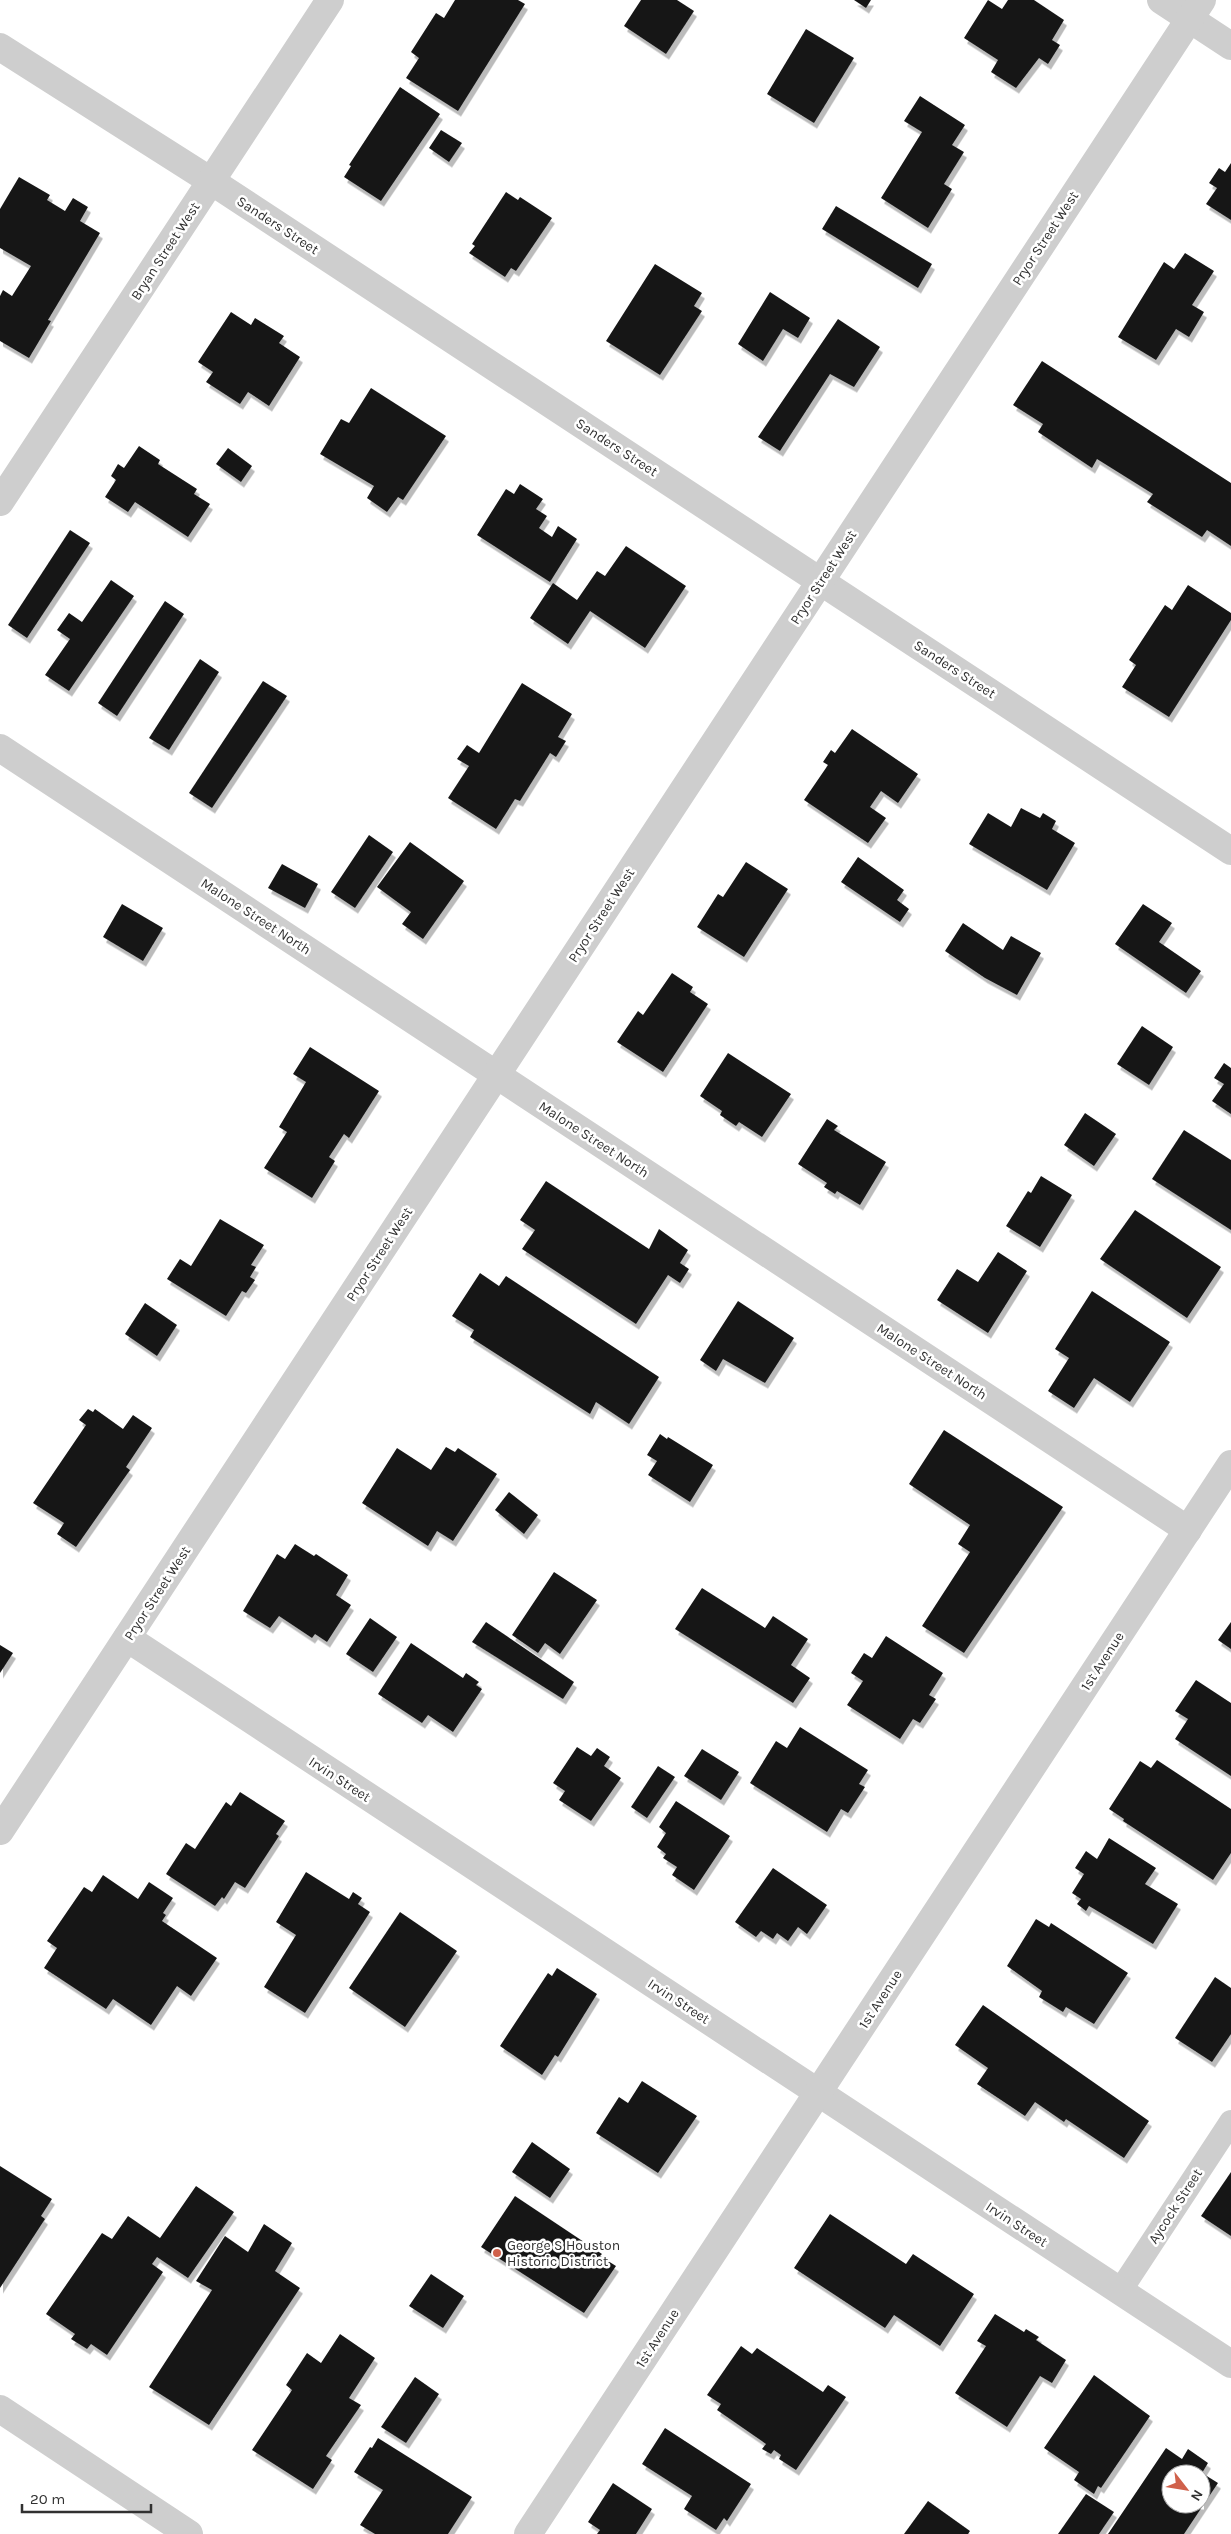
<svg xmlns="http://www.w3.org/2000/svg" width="1231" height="2534" viewBox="0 0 1231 2534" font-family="Karla,sans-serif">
<defs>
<filter id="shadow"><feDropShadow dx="3" dy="5.5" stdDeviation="0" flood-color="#0004"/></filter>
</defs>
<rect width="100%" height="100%" fill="#fff"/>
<g fill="#181818" fill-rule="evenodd" filter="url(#shadow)">
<path d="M455,0H518L525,4L458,111L406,78L419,58L411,52L436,13L444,18Z"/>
<path d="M641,0H677L694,11L666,54L624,26Z"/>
<path d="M854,0H871L866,8Z"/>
<path d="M988,0L1002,9L1008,0H1034L1064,20L1052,40L1060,45L1048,64L1039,58L1016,88L991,72L998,60L964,38Z"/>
<path d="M806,29L854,58L814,123L767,94Z"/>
<path d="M400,87L440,114L381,201L344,177L351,166L349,165Z"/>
<path d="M920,96L965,125L952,145L964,152L944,184L952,189L928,228L881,198L922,132L904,121Z"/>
<path d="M441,130L462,143L449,162L429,148Z"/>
<path d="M1231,163V220L1206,204L1217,188L1209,183L1219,168L1225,172Z"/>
<path d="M19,177L50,195L47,200L65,211L73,198L88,207L80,221L100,233L48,320L51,321L29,358L0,341V296L3,290L12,296L31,266L0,248V209Z"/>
<path d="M506,192L518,200L520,197L552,218L516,271L511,268L505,277L469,253L475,246L472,244Z"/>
<path d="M836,206L932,264L918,288L822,229Z"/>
<path d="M1185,253L1214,271L1192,305L1204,312L1189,337L1176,329L1156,360L1118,337L1164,262L1174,269Z"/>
<path d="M655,264L702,293L694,306L702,311L660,375L606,341Z"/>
<path d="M770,292L810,318L798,338L783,329L763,361L738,344Z"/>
<path d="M231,312L251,325L255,318L284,336L279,343L300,357L269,406L248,392L240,404L206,382L213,372L198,362Z"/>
<path d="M838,319L880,347L854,387L830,374L780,451L758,437Z"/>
<path d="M1042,361L1231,483V546L1207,530L1202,537L1147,502L1153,494L1097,459L1092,468L1038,432L1043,424L1013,405Z"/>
<path d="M371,388L446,436L403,500L398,497L387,512L367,498L374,486L320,454L341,419L349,423Z"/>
<path d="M139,446L160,460L158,464L197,489L194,494L210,504L188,537L135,502L128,512L105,497L116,480L111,476L118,464L124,468Z"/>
<path d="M228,448L252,466L241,482L216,464Z"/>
<path d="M520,484L543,499L536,509L547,516L539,528L552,537L558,526L577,539L550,582L477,535L506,489L514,494Z"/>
<path d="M70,530L90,543L27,638L8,625Z"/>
<path d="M626,546L686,586L645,648L590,611L568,644L530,618L553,583L577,600L597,571L605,576Z"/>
<path d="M111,580L134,596L69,691L45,675L70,639L57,630L69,613L82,622Z"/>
<path d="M1188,585L1231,613V620L1169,717L1122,687L1136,665L1129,660L1165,605L1172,610Z"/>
<path d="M165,601L184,614L117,716L98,703Z"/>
<path d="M200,659L219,672L169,750L149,738Z"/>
<path d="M263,681L287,696L212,808L189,793Z"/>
<path d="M522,683L572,714L558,737L566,741L556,757L550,753L520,801L515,799L496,829L448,798L469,766L457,759L467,745L479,753Z"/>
<path d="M852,729L918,774L898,803L881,791L870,807L886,818L868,843L804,800L828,765L823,762L831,750L835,753Z"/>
<path d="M1021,808L1040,818L1043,813L1056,821L1052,829L1075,843L1047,890L969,844L988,813L1011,827Z"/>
<path d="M369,835L393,852L355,908L331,892Z"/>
<path d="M410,842L464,881L423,939L402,924L411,912L377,887Z"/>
<path d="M858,857L904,890L897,900L909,909L900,922L841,882Z"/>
<path d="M746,862L788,889L744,957L697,927L718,894L723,897Z"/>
<path d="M282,864L318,884L305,908L268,888Z"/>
<path d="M122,904L163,928L143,961L103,937Z"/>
<path d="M1143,904L1172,923L1159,942L1201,971L1186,993L1115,944Z"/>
<path d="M963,923L1003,950L1011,936L1041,953L1017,995L985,978L945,951Z"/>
<path d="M672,973L693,987L690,992L708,1004L663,1072L617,1042L638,1011L643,1015Z"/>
<path d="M1142,1026L1173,1047L1149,1085L1117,1064Z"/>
<path d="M310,1047L379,1091L349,1138L344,1134L329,1157L335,1161L312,1198L264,1168L287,1132L279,1127L306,1082L293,1074Z"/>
<path d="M728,1053L791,1094L762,1137L739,1122L736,1126L720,1115L722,1111L700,1096Z"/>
<path d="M1224,1063L1231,1068V1114L1212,1101L1224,1084L1214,1078Z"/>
<path d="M1085,1113L1116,1134L1094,1166L1064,1145Z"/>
<path d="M827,1119L838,1126L834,1130L886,1162L860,1205L837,1191L835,1194L824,1187L827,1183L798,1164Z"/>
<path d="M1184,1130L1231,1160V1230L1152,1179Z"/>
<path d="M1041,1176L1072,1195L1040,1247L1006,1226L1028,1191L1031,1193Z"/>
<path d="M546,1181L649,1249L659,1229L688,1250L680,1263L689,1269L680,1283L668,1275L636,1324L522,1249L535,1230L520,1220Z"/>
<path d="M1135,1210L1221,1267L1187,1318L1100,1259Z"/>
<path d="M220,1219L264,1245L251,1265L256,1267L250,1277L255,1280L246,1293L242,1291L226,1316L167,1279L180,1259L191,1266Z"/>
<path d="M998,1252L1027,1271L988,1333L937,1300L957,1269L978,1282Z"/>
<path d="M480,1273L499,1286L506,1276L659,1377L629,1424L596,1402L590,1414L470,1337L474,1330L452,1316Z"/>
<path d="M1092,1291L1170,1342L1130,1402L1094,1378L1074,1408L1048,1391L1069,1358L1055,1349Z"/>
<path d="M738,1301L794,1338L765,1383L723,1359L716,1371L700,1360Z"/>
<path d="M145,1303L177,1325L157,1356L125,1334Z"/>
<path d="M88,1409L93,1412L95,1409L123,1429L133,1415L152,1428L126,1467L130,1470L76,1547L57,1534L64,1523L33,1503L86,1425L79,1420Z"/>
<path d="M944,1430L1063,1507L964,1653L922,1626L970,1552L958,1544L970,1525L909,1484Z"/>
<path d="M660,1434L667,1439L668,1437L713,1465L690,1502L648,1475L657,1461L647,1455Z"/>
<path d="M446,1447L455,1452L458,1448L497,1474L453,1541L437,1531L428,1546L362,1503L397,1448L431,1470Z"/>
<path d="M509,1492L538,1515L524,1534L495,1510Z"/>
<path d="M295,1544L314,1556L316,1554L348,1575L336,1595L351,1605L327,1642L315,1634L312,1638L279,1616L270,1628L243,1611L277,1554L285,1559Z"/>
<path d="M554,1572L597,1600L560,1654L545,1643L538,1653L512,1635Z"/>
<path d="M702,1588L765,1628L773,1616L808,1639L791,1665L810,1678L793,1703L675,1629Z"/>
<path d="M370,1618L397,1637L373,1672L346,1654Z"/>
<path d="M486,1622L574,1682L563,1699L472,1642Z"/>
<path d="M1231,1622V1649L1218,1640Z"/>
<path d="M886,1636L943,1673L929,1695L936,1699L920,1723L913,1719L900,1739L847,1705L863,1681L851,1673L864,1653L872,1658Z"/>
<path d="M411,1643L463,1678L466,1673L479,1682L476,1685L482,1689L453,1732L428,1715L422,1723L378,1694Z"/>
<path d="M0,1645L13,1653L0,1673Z"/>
<path d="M1196,1680L1231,1703V1776L1175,1739L1188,1719L1175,1711Z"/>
<path d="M800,1727L868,1770L859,1784L865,1787L848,1813L841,1809L827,1832L750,1783L776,1741L787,1748Z"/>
<path d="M577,1747L591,1756L597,1748L610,1757L604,1766L621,1778L591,1821L559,1800L565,1791L553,1783Z"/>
<path d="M702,1749L739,1772L721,1800L684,1776Z"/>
<path d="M1157,1760L1231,1809V1853L1213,1880L1123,1821L1124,1819L1109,1809L1140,1761L1151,1768Z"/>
<path d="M658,1766L675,1777L647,1818L631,1807Z"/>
<path d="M240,1792L285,1821L276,1834L279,1836L245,1888L235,1882L224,1899L222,1897L215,1906L166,1874L186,1843L195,1849L226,1802L231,1806Z"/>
<path d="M676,1801L730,1836L694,1890L672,1875L677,1867L663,1858L666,1854L657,1847L666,1833L659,1827Z"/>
<path d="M1109,1838L1156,1868L1145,1884L1178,1904L1153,1944L1089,1906L1086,1911L1077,1904L1081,1899L1072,1893L1084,1874L1075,1868L1086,1851L1097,1859Z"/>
<path d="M773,1868L827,1905L807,1934L798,1927L788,1941L777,1933L773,1939L761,1931L756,1937L735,1922Z"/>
<path d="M306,1872L349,1899L353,1892L362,1898L358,1904L370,1912L305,2013L264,1987L296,1935L276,1922Z"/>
<path d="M103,1875L138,1899L149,1882L173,1898L163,1913L166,1915L162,1921L217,1958L191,1996L177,1986L151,2025L113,1999L106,2009L44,1968L57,1948L47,1941L84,1887L92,1892Z"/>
<path d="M400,1912L457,1951L405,2027L349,1988Z"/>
<path d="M1036,1919L1049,1927L1051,1923L1128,1973L1094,2024L1066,2007L1063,2012L1039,1997L1042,1991L1007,1966Z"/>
<path d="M557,1968L597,1994L558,2057L555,2055L542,2075L500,2046L548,1973L552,1976Z"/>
<path d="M1215,1977L1231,1988V2034L1212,2062L1175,2038Z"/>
<path d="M983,2005L1149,2121L1124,2158L1066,2119L1064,2122L1035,2102L1025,2116L977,2084L988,2068L955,2045Z"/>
<path d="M642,2081L697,2116L658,2173L596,2133L619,2097L628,2103Z"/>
<path d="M532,2142L570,2169L550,2198L512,2172Z"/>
<path d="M0,2166L52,2199L41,2216L45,2219L0,2288Z"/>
<path d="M1231,2172V2236L1201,2216Z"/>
<path d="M196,2186L234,2212L188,2278L157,2257L152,2264L163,2272L107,2355L91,2344L87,2349L71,2339L75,2334L46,2314L102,2233L112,2239L128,2216L160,2238Z"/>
<path d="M515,2196L602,2254L600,2256L616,2266L584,2313L481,2247Z"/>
<path d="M830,2214L906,2264L913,2254L974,2294L940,2346L894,2315L885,2328L794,2268Z"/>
<path d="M264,2224L292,2243L275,2271L300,2288L209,2425L149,2387L212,2290L196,2281L225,2236L248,2252Z"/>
<path d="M431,2274L464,2296L443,2328L409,2306Z"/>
<path d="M995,2314L1024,2332L1026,2329L1039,2337L1036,2340L1066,2360L1052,2383L1040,2376L1007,2427L955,2393L986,2346L977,2341Z"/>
<path d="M340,2334L375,2358L349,2398L361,2405L326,2456L332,2460L313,2489L252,2450L292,2390L286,2385L307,2353L321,2363Z"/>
<path d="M741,2346L752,2354L757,2348L823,2392L828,2385L846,2397L796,2470L779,2459L781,2455L774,2450L771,2454L762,2449L766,2444L717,2410L721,2404L707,2395Z"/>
<path d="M1094,2375L1150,2416L1101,2488L1098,2486L1094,2494L1074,2480L1079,2472L1044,2448Z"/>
<path d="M415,2377L439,2394L406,2443L381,2427Z"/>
<path d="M665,2428L751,2484L727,2521L724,2518L716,2530L684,2509L692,2496L642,2464Z"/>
<path d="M378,2438L472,2497L448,2534H375L360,2525L383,2490L354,2472L370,2447L372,2448Z"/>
<path d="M1166,2448L1182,2459L1188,2449L1208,2463L1202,2473L1218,2483L1184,2534H1108ZM1171,2474H1201V2504H1171Z"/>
<path d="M613,2483L652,2509L636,2534H597L600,2530L588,2522Z"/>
<path d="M1086,2494L1114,2512L1099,2534H1058Z"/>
<path d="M928,2501L970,2531L968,2534H904Z"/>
</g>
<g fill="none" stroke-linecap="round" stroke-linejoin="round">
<path stroke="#cecece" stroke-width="24" d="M1120,2291L1231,2122"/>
<g stroke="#cecece" stroke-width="28">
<path d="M1161,0L1231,46"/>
<path d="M0,47L211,181L1231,851"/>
<path d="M0,502L330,0"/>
<path d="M0,748L1188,1530"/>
<path d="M127,1638L1231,2364"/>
<path d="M0,1831L1202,0"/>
<path d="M0,2409L189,2534"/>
<path d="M528,2534L1231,1464"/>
</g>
</g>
<circle fill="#d0614b" stroke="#fff" stroke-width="2" cx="497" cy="2253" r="5"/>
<g text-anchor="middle" stroke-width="5" stroke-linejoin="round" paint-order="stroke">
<g font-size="14" fill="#313131" stroke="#fff">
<text transform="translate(278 225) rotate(33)" y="5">Sanders Street</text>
<text transform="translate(1045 238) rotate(-57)" y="5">Pryor Street West</text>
<text transform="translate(165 251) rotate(-57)" y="5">Bryan Street West</text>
<text transform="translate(617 447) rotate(33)" y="5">Sanders Street</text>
<text transform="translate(823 577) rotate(-57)" y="5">Pryor Street West</text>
<text transform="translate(955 669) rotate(33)" y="5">Sanders Street</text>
<text transform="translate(601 915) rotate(-57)" y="5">Pryor Street West</text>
<text transform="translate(256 916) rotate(33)" y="5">Malone Street North</text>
<text transform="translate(594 1139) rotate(33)" y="5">Malone Street North</text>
<text transform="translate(379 1254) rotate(-57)" y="5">Pryor Street West</text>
<text transform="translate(932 1361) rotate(33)" y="5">Malone Street North</text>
<text transform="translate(157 1593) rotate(-57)" y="5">Pryor Street West</text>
<text transform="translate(1102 1661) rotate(-57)" y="5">1st Avenue</text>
<text transform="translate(340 1779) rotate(33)" y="5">Irvin Street</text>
<text transform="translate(880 1999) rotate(-57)" y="5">1st Avenue</text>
<text transform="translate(679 2001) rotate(33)" y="5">Irvin Street</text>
<text transform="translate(1175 2206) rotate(-57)" y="5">Aycock Street</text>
<text transform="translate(1017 2224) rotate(33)" y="5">Irvin Street</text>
<text transform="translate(657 2338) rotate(-57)" y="5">1st Avenue</text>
</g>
<g font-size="14" fill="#313131" stroke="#fff" text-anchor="start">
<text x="507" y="2250">George S Houston<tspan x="507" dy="16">Historic District</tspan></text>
</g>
</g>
<g transform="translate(1186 2489) rotate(121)"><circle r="24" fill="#ffffff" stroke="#adadad"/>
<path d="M0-4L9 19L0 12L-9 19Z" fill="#d0614b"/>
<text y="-8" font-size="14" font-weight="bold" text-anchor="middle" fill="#313131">N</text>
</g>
<path d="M22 2504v8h129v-8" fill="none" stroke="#313131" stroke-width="2.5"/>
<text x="30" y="2504" font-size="15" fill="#313131" stroke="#ffffff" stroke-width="4" paint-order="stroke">20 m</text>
</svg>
